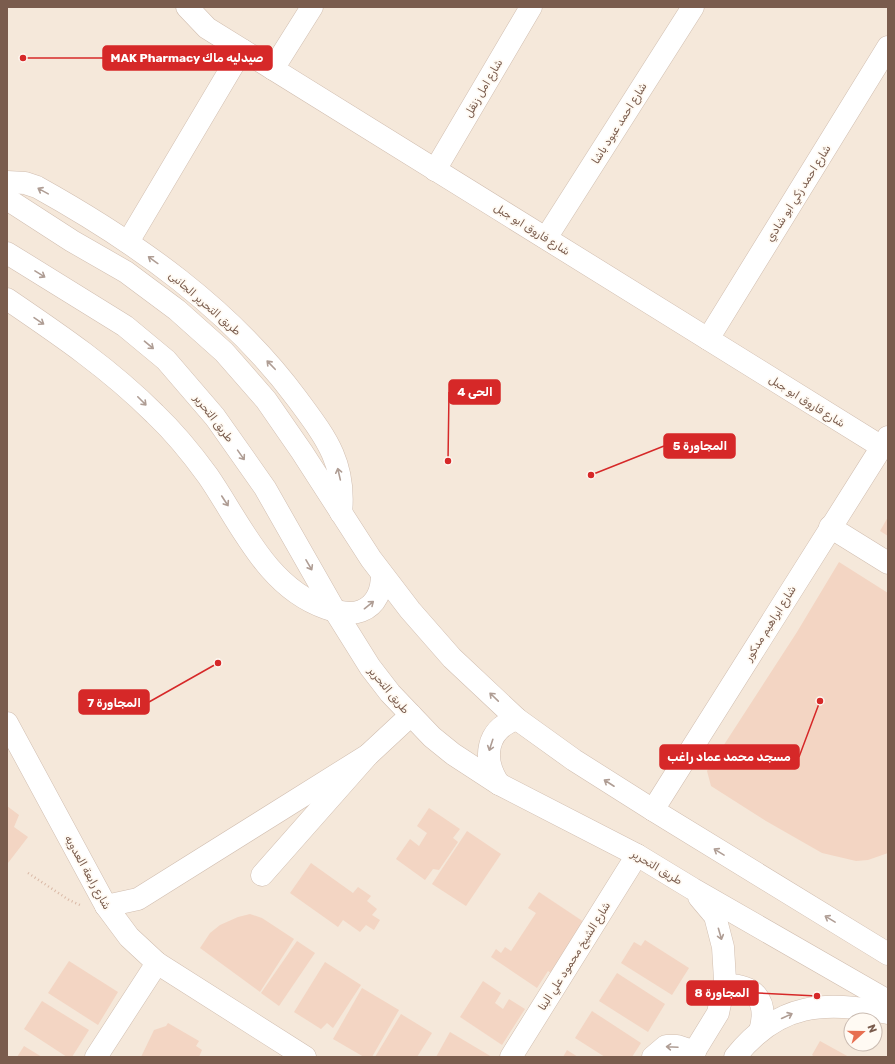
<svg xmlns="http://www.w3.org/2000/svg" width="895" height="1064" viewBox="0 0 895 1064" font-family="Rubik,'Noto Sans Arabic',sans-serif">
<rect width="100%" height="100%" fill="#fdf6ec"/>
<path fill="#f5e8da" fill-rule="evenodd" d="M7,7H888V1057H7ZM851,1020H875V1044H851Z"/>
<g fill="#f3d5c3">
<path d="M888,517V536L880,531Z"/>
<path d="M839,562L888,593V853L868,860L856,861L822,853L766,821L711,786L707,771L797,632Z"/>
<path d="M7,806L19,815L14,827L28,837L8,863Z"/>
<path d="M429,808L460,829L453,838L458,842L439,870L433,869L425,880L396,859L410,839L419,846L427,833L417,826Z"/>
<path d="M467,831L501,854L466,906L432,884Z"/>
<path d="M311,863L353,893L358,887L371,896L367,901L377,909L372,915L380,920L374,930L366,925L360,932L343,920L338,927L290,893Z"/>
<path d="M539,892L590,926L556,977L548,971L537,988L491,957L496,949L501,953L505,947L511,951L536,913L528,908Z"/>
<path d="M250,914L262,918L294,939L260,992L200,948L210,933L220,925L238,917Z"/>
<path d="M645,940L689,968L672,995L621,963L634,942L641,946Z"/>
<path d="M297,941L315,953L279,1006L261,993Z"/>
<path d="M69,961L118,992L98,1025L48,993Z"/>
<path d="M325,962L361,985L333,1028L327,1023L321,1029L294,1012Z"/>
<path d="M617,973L665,1004L648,1032L599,1001Z"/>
<path d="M483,981L501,993L495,1003L503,1009L509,999L525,1009L502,1045L460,1017Z"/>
<path d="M362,988L399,1010L372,1057H364L333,1039Z"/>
<path d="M42,1001L89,1030L72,1057H67L24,1029Z"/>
<path d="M592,1011L641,1043L632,1057H605L575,1038Z"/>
<path d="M401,1014L432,1033L417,1057H375Z"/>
<path d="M168,1023L199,1041L196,1046L202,1050L199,1057H141L154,1030L166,1026Z"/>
<path d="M450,1032L492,1057H436Z"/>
<path d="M820,1041L849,1057H815L812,1055Z"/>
<path d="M24,1046L42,1057H17Z"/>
<path d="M567,1050L578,1057H563Z"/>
</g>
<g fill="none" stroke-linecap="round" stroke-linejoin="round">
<g stroke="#d1beb0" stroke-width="23">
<g id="minor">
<path d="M187,7L207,28L882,447"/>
<path d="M273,69L312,7"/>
<path d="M435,170L531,7"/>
<path d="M7,182L25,183L37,187C136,242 231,309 298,400C326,438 346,463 341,513"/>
<path d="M7,199L72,241L126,272L177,310L224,352L266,400L302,452L371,559L410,610L452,658L517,719L574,760L653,810L888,954"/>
<path d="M546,238L693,7"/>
<path d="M128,242L242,50"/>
<path d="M7,253L125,326L166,360L215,417L265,488L335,611L370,667L390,693L432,737L453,754L499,784L637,855L693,889L888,1001"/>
<path d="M7,299C60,335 110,369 155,414C174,432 192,454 208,476C241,524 267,588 326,608C337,612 350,615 361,611C377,605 382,589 382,574"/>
<path d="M708,339L888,47"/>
<path d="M830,527L888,563"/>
<path d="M7,723L106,906L129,937L157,963L305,1057"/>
<path d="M499,784C482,759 486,729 517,719"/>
<path d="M653,810L888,437"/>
<path d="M262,875L368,755L411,715"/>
<path d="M106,906L138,899L368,755"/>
<path d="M724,985C754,984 769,1000 760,1031"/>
<path d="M96,1057L157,963"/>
<path d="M511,1057L637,855"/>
<path d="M653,1057L666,1046H677L695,1052"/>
<path d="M691,1057L718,1013L725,980L723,947L715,916L699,897"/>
<path d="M735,1057C779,1002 824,1001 888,1013"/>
</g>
</g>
<path stroke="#d9b8a5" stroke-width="2.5" stroke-dasharray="1 3" stroke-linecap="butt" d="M28,873L69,900L80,905"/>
<use href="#minor" stroke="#fff" stroke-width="22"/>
</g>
<defs><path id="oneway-shaft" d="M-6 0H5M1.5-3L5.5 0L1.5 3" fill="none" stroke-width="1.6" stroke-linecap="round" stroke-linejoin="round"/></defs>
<g stroke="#af9d94">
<use href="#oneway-shaft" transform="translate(43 191) rotate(-151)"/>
<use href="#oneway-shaft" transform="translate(153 260) rotate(-144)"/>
<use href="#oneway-shaft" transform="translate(40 274) rotate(32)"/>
<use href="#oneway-shaft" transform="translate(39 321) rotate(34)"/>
<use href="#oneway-shaft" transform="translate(149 345) rotate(40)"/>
<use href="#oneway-shaft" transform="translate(271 365) rotate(-134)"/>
<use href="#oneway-shaft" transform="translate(142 401) rotate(45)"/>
<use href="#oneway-shaft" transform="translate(241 455) rotate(55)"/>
<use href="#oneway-shaft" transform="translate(339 474) rotate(-103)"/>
<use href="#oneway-shaft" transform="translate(225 501) rotate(57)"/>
<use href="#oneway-shaft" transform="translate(309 565) rotate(60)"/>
<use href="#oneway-shaft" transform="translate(369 605) rotate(-39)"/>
<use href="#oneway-shaft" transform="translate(494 697) rotate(-136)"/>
<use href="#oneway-shaft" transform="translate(491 745) rotate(108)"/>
<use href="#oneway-shaft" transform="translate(609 783) rotate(-147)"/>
<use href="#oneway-shaft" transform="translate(719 852) rotate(-148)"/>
<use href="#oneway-shaft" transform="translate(830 919) rotate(-149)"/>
<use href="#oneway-shaft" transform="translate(720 934) rotate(74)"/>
<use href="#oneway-shaft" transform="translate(787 1016) rotate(-25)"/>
<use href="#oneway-shaft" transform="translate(672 1047) rotate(-177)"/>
</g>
<g text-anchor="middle" stroke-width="3.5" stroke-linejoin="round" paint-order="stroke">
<g font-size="11" fill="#7a5c4d" stroke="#fffaf3">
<text transform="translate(483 88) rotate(-60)" y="4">شارع امل زنقل</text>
<text transform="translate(619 123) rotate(-58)" y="4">شارع احمد عبود باشا</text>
<text transform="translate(798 193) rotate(-58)" y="4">شارع احمد زكي ابو شادي</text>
<text transform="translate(532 229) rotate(32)" y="4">شارع فاروق ابو جبل</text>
<text transform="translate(205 303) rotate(41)" y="4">طريق التحرير الجانبى</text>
<text transform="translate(807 401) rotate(32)" y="4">شارع فاروق ابو جبل</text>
<text transform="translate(214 418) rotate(52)" y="4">طريق التحرير</text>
<text transform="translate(770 623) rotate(-58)" y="4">شارع ابراهيم مدكور</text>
<text transform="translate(389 690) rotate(50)" y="4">طريق التحرير</text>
<text transform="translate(657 867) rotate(31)" y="4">طريق التحرير</text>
<text transform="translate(88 872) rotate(61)" y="4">شارع رابعة العدويه</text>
<text transform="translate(574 956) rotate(-58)" y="4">شارع الشيخ محمود علي البنا</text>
</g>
</g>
<path fill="none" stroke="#d62828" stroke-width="1.5" d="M23 58L103 58M448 461L449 392M591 475L664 446M218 663L149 702M820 701L799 757M817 996L758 993"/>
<g fill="#d62828" stroke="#fffaf3" stroke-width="1.5">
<circle cx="23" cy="58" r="4"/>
<circle cx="448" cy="461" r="4"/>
<circle cx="591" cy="475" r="4"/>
<circle cx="218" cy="663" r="4"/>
<circle cx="820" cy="701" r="4"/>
<circle cx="817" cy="996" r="4"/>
</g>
<g fill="#d62828" stroke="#d62828" stroke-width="1.5">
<rect x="103" y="46" width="169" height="24" rx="4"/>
<rect x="449" y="380" width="51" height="24" rx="4"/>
<rect x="664" y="434" width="71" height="24" rx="4"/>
<rect x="79" y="690" width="70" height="24" rx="4"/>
<rect x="660" y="745" width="139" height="24" rx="4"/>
<rect x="687" y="981" width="71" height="24" rx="4"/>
</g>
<g font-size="12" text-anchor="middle" font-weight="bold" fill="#fff">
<text x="187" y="62">MAK Pharmacy صيدليه ماك</text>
<text x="475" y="396">الحى 4</text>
<text x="700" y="450">المجاورة 5</text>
<text x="114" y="707">المجاورة 7</text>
<text x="729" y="761">مسجد محمد عماد راغب</text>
<text x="722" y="997">المجاورة 8</text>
</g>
<rect width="895" height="1064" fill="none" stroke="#7a5c4d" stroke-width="16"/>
<g transform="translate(863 1032) rotate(69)"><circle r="19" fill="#fffaf3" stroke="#cabbb1"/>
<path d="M0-3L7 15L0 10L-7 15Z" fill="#e76f51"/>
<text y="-6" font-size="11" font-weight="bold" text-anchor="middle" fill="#7a5c4d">N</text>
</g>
</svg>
